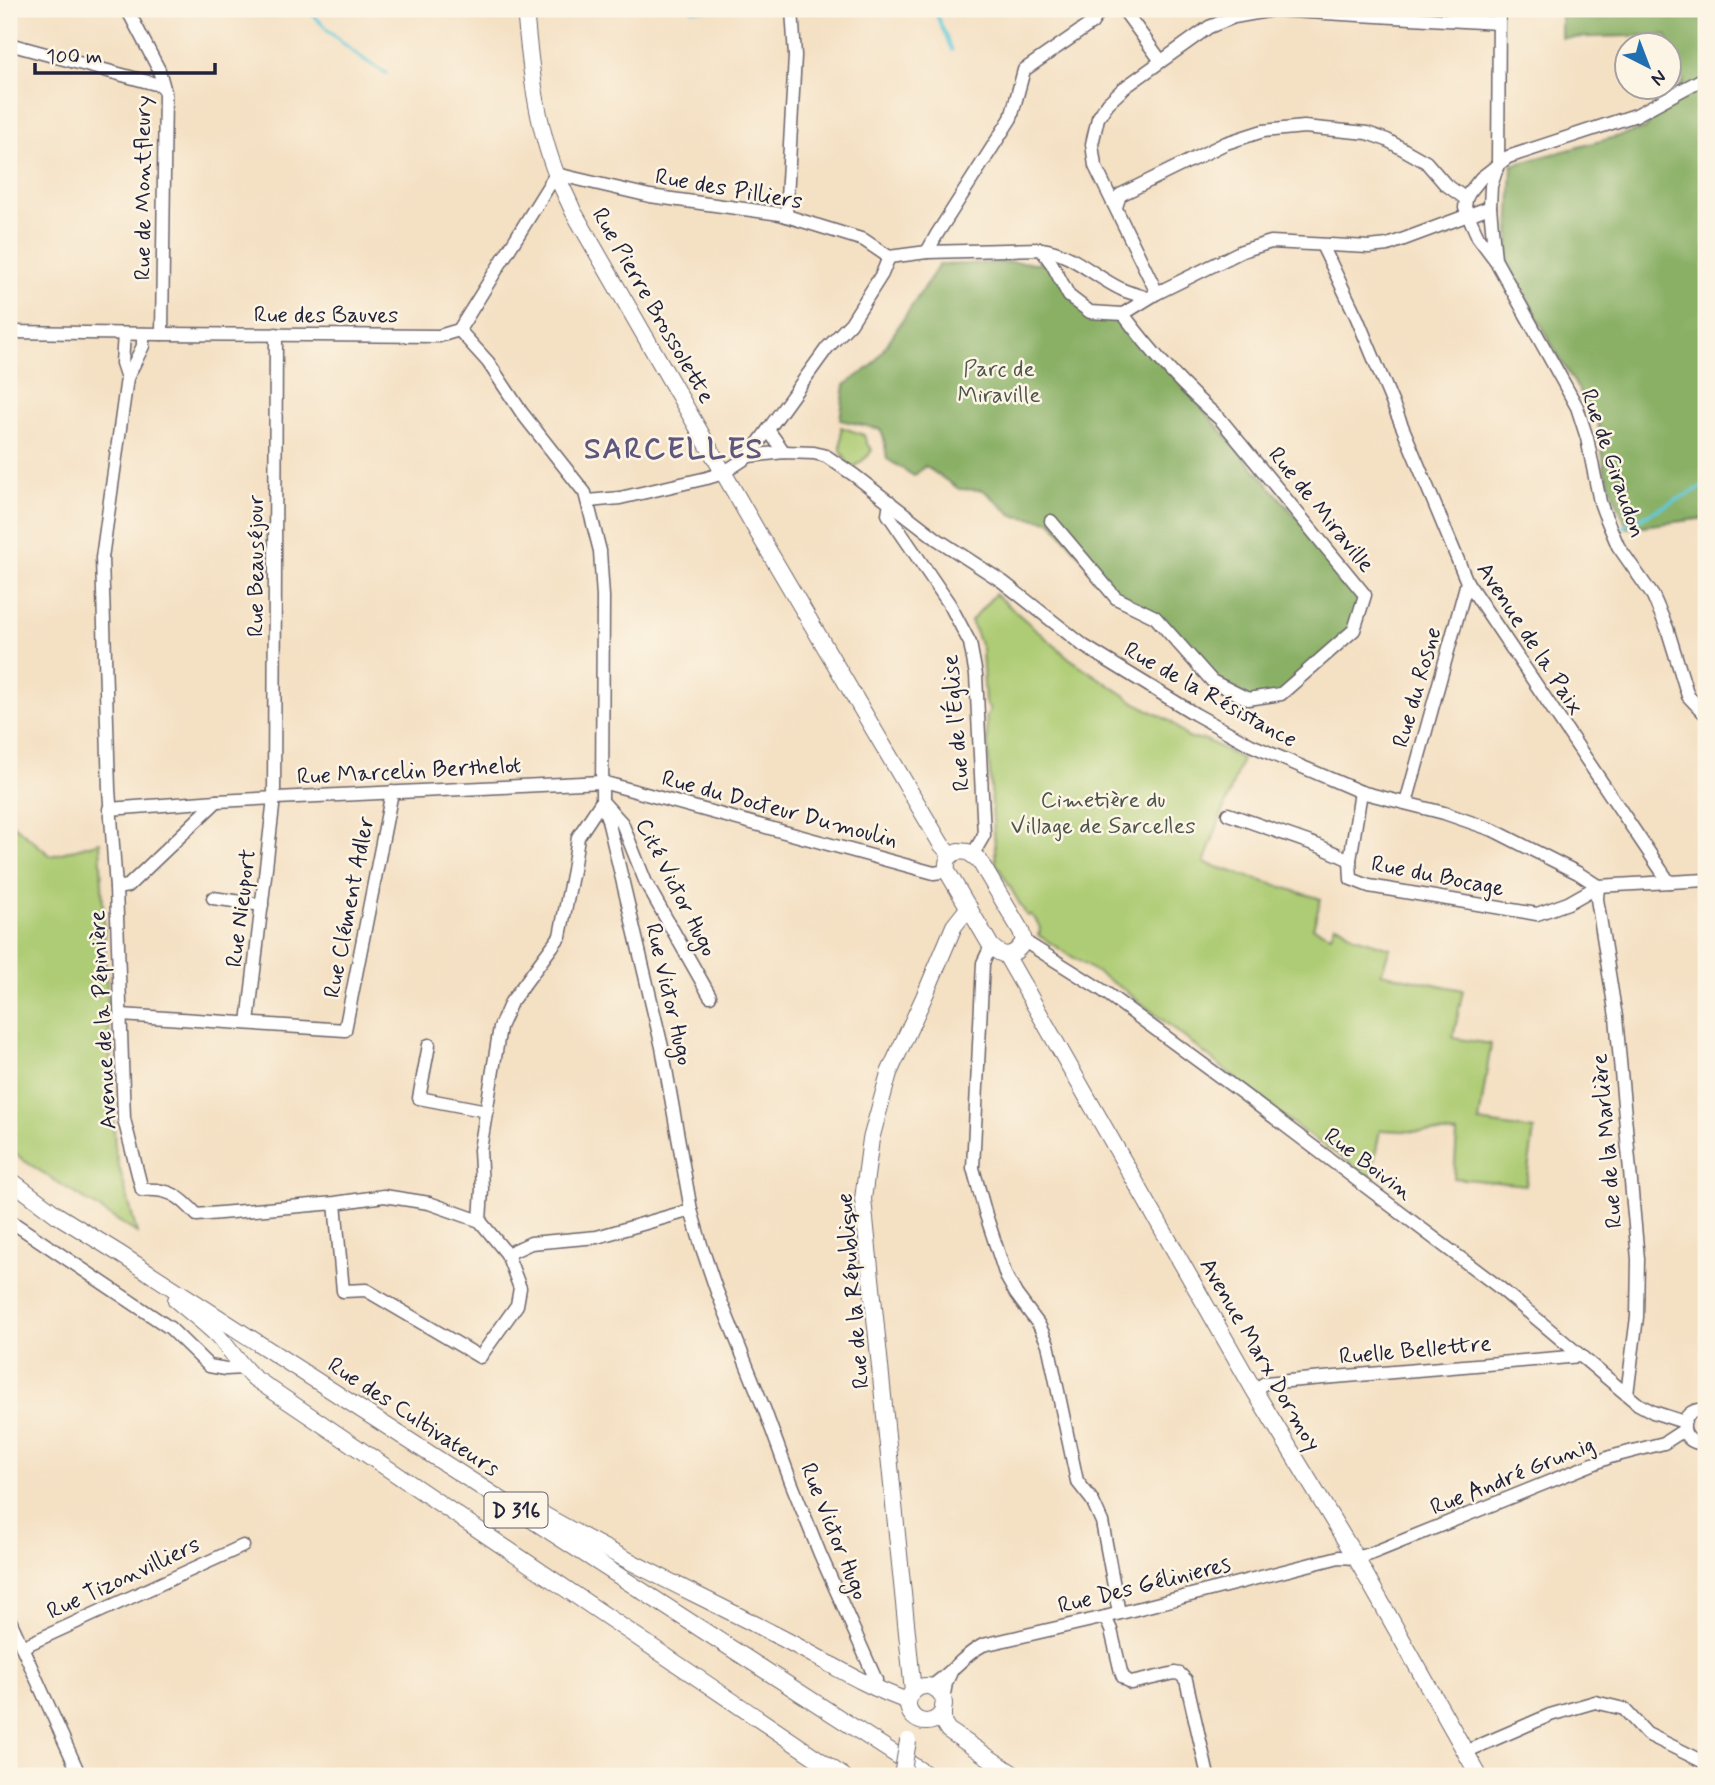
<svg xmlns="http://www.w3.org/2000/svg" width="1715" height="1785" viewBox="0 0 1715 1785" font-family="Mynerve,sans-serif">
<rect width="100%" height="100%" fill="#fcf5e5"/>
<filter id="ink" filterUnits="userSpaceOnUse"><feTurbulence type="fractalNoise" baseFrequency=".0143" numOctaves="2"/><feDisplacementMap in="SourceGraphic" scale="14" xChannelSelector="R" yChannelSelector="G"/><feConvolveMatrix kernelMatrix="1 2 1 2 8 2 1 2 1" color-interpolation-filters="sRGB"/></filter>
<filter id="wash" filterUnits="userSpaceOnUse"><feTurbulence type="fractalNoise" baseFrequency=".00686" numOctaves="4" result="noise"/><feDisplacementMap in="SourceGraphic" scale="28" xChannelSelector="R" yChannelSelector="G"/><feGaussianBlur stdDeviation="1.57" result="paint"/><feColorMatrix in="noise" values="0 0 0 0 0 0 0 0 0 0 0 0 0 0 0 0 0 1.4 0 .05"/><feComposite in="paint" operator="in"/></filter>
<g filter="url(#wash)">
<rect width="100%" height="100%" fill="#f4e0c3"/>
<g fill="#aecc74" stroke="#687758" stroke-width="2">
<path d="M841,427L864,435L867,444L872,450L868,456L853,468L850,467L841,451Z"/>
<path d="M995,594L1069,658L1136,703L1170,721L1188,738L1206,740L1242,759L1204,863L1321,899L1313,928L1331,935L1335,925L1342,927L1355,937L1390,948L1381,973L1463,990L1453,1038L1491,1044L1479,1122L1534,1130L1526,1185L1454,1178L1457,1134L1447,1133L1380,1130L1371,1177L1302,1131L1126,991L1038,935C1043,929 1037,920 1031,915L1027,916L996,863L986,717L989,713V708L985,703L982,649L971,621Z"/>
<path d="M9,821L51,856L100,842L115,1151L137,1233L23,1160L9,1147Z"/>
</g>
<g fill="#8ab066" stroke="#566950" stroke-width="2">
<path d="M1561,9H1704L1706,16V518L1627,528L1605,472L1598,422L1554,349L1508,262L1512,165L1645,129L1684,81L1666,35L1561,38Z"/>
<path d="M1020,262L1052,264L1069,296L1090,312L1113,313L1132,327L1364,595L1354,630L1281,694L1248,699L1212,681L1155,617L1116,598L1051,521L1014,516L983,490L959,489L925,466L914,476L887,459L884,438L880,429L840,420L845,385L873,365L939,265Z"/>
</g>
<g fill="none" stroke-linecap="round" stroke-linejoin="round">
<g stroke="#5fc9da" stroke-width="3.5">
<path d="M308,9C327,31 359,59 386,73"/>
<path d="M691,9L694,10L727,9"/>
<path d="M934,9L952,50"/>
<path d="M1623,527L1706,485"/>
</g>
</g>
</g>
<g filter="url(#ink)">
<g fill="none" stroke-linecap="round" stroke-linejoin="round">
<g stroke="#6c646b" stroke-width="15">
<g id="minor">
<path d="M127,9L159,70L165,92L162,334"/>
<path d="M1123,9L1161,61"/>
<path d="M9,44L163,86"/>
<path d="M1706,77L1636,115L1508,157L1481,178L1469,193L1466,199L1465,208L1478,237L1496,261L1577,407L1587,438L1600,502L1604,513L1618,546L1653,596L1667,628L1688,696L1706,715"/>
<path d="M1116,207L1120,195L1226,143L1263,131L1304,127L1367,133L1387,140L1426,162L1445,184L1466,199"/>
<path d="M786,216L795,56L792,9"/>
<path d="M1322,245L1357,318L1467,582L1669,882"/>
<path d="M1041,249L1052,264L1069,296L1090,312L1123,314L1157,293L1242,251L1271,242L1369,247L1388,245L1490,207"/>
<path d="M927,252L937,234L1011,118L1024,70L1092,23L1101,9"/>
<path d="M889,257L927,252L1041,249C1073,253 1093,276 1121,289C1129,293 1139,295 1147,298"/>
<path d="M1495,259L1490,207L1491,186L1498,165L1499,9"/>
<path d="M1157,293L1095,166L1092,144L1098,118L1108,103L1124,88L1209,27L1234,17L1273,10L1498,23"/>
<path d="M459,330L488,362L522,413L585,493L600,551L603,597L602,801L608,820L662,1047L691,1210L702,1248L716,1289L765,1411L791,1482L820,1554L876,1680"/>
<path d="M9,332L162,334L439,336L459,330L556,174L650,196L780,214L864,240L889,257"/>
<path d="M124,334L122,363L127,378"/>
<path d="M143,334V346L127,378L102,558L109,789L116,888L124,1119L142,1190C169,1188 180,1196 197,1215L335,1203L384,1196L429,1203L480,1221L507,1254L520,1288L517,1305L480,1357L366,1290L343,1291L335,1203"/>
<path d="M768,430L784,452"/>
<path d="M749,456L827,348L851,323L882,274L889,257"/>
<path d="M588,501L620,498L707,478L723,473L749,456L784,452L814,453L826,456L854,475L937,539L1003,582L1084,646L1195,714L1251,745L1361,792L1444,813L1493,830L1578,873L1598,886L1706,880"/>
<path d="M890,502L888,514L950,605L970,643L976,675L984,835L973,854"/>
<path d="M1051,521L1116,598L1155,617L1212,681L1248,699L1281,694L1354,630L1365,595L1221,420C1184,388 1152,353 1123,314"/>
<path d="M1361,792L1350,860L1351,879L1369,886L1537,914L1568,903L1598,886"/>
<path d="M1406,803L1467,582"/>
<path d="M109,809L217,801L602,782L934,873L947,871"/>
<path d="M1228,814L1319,846L1350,860"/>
<path d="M1598,886L1597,899L1616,1017L1638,1259L1637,1317L1627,1394"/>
<path d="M116,888L128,886L217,801"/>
<path d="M213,898L262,905"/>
<path d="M1024,941L1102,990L1238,1090L1500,1288L1638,1404L1653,1412L1684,1422"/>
<path d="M991,946L983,963L973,1168L986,1215L1006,1276L1016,1294L1039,1325L1048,1344L1077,1481L1092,1500L1102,1522L1119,1613"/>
<path d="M121,1015L345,1030L392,792"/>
<path d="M248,1023L274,798L276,334"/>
<path d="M429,1045L419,1098L487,1111"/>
<path d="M9,1220L170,1328L209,1366L226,1369L243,1368"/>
<path d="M480,1221L482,1189L480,1150L500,1027L511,1002L560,936L573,870L578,837L602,801L622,823L646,883L710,996"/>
<path d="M507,1254L531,1243L597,1237L691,1210"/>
<path d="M1254,1390L1265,1383L1581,1356"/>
<path d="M1706,1410C1676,1406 1677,1447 1706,1443"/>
<path d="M1105,1617L1111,1630L1121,1672L1123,1677L1131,1683L1175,1673L1180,1674L1186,1680L1208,1776"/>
<path d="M9,1618L80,1776"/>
<path d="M22,1647L243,1546"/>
<path d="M930,1687C950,1675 963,1655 983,1645L1105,1617L1339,1557L1356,1558L1370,1554L1610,1457L1664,1443L1684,1430"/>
<path d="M943,1700L946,1683L951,1672"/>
<path d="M1465,1752L1550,1715L1595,1702L1624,1709L1647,1734L1706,1763"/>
</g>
</g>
<g stroke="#6c646b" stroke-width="18">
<g id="major">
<path d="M525,9C530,64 536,124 557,176C562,188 568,199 573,211L761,538L941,844L951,855"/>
<path d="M958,851L968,852L979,860L1021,931L1024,941C1015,956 1005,960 991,946L947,871C946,860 948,856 958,851Z"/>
<path d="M1006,955L1254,1390L1356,1558L1479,1776"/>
<path d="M9,1179L57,1215L120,1254L929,1776"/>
<path d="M176,1300C190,1312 205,1323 218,1336C230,1350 240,1365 254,1378L843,1776"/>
<path d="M537,1511C614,1556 695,1593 774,1634C818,1656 861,1685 908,1701"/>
<circle cx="926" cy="1704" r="18"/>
<path d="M913,1692L863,1199L871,1139L889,1073L924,997L954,926L969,907"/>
<path d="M943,1707V1722L948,1730L1016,1776"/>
</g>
</g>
<use href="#minor" stroke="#fff" stroke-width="12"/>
<use href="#major" stroke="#fff" stroke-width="16"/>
<g stroke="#6c646b" stroke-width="18" stroke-linecap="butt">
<path id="major-bridge" d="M902,1776L908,1741"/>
</g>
<use href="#major-bridge" stroke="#fff" stroke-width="16"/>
</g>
</g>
<g text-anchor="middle" stroke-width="5" stroke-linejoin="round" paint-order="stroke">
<rect fill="#fcf5e5" stroke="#63616e" stroke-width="2" x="484.5" y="1492.5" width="63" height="35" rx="5"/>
<g font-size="21" font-weight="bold" fill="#22223b">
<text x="516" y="1517">D 316</text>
</g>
<g font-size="23" fill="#22223b" stroke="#fcf5e5">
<text transform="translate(142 188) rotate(-90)" y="8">Rue de Montfleury</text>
<text transform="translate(729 188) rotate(10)" y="8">Rue des Pilliers</text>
<text transform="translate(654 305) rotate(60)" y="8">Rue Pierre Brossolette</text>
<text x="326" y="322">Rue des Bauves</text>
<text transform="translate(1614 463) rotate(71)" y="8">Rue de Giraudon</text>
<text transform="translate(1322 509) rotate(51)" y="8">Rue de Miraville</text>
<text transform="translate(255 566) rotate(-90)" y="8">Rue Beauséjour</text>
<text transform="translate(1531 638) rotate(57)" y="8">Avenue de la Paix</text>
<text transform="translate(1416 687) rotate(-74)" y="8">Rue du Rosne</text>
<text transform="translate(1211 694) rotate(29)" y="8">Rue de la Résistance</text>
<text transform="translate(955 723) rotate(-95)" y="8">Rue de l'Église</text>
<text transform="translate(409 770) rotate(-3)" y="8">Rue Marcelin Berthelot</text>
<text transform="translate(780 808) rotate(15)" y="8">Rue du Docteur Dumoulin</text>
<text transform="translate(1438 875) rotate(11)" y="8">Rue du Bocage</text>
<text transform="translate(677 887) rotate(63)" y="8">Cité Victor Hugo</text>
<text transform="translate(348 907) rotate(-79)" y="8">Rue Clément Adler</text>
<text transform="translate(240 908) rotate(-83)" y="8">Rue Nieuport</text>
<text transform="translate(670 994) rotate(77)" y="8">Rue Victor Hugo</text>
<text transform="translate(102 1020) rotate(-93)" y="8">Avenue de la Pépinière</text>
<text transform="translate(1606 1141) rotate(-95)" y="8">Rue de la Marlière</text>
<text transform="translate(1369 1163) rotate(37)" y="8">Rue Boivin</text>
<text transform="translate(852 1291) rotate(-95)" y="8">Rue de la République</text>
<text transform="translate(1415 1349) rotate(-5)" y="8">Ruelle Bellettre</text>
<text transform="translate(1261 1354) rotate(60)" y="8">Avenue Marx Dormoy</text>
<text transform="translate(414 1416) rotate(33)" y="8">Rue des Cultivateurs</text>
<text transform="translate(1512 1475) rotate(-22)" y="8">Rue André Grunig</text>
<text transform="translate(835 1531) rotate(68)" y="8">Rue Victor Hugo</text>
<text transform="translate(123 1577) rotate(-25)" y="8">Rue Tizonvilliers</text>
<text transform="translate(1144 1584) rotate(-14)" y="8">Rue Des Gélinieres</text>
</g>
<g font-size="23" fill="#4c554c" stroke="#fcf5e5">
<text x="999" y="376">Parc de<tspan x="999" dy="26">Miraville</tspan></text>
<text x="1103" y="807">Cimetière du<tspan x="1103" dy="26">Village de Sarcelles</tspan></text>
</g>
<g font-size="30" font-weight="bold" letter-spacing="2" fill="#5e567d" stroke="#fcf5e5">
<text x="674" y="458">SARCELLES</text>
</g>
</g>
<rect width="1715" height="1785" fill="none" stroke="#fcf5e5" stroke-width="35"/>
<g transform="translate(1648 66) rotate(138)"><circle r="33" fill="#fcf5e5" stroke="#a5a1a1" stroke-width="2"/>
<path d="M0-5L12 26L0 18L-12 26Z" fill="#1f6fb2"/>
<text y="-10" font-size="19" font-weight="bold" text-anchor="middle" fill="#22223b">N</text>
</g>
<path d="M35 63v10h180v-10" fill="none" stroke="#22223b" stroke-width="3.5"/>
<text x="46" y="63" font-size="21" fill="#22223b" stroke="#fcf5e5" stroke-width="5" paint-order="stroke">100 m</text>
</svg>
